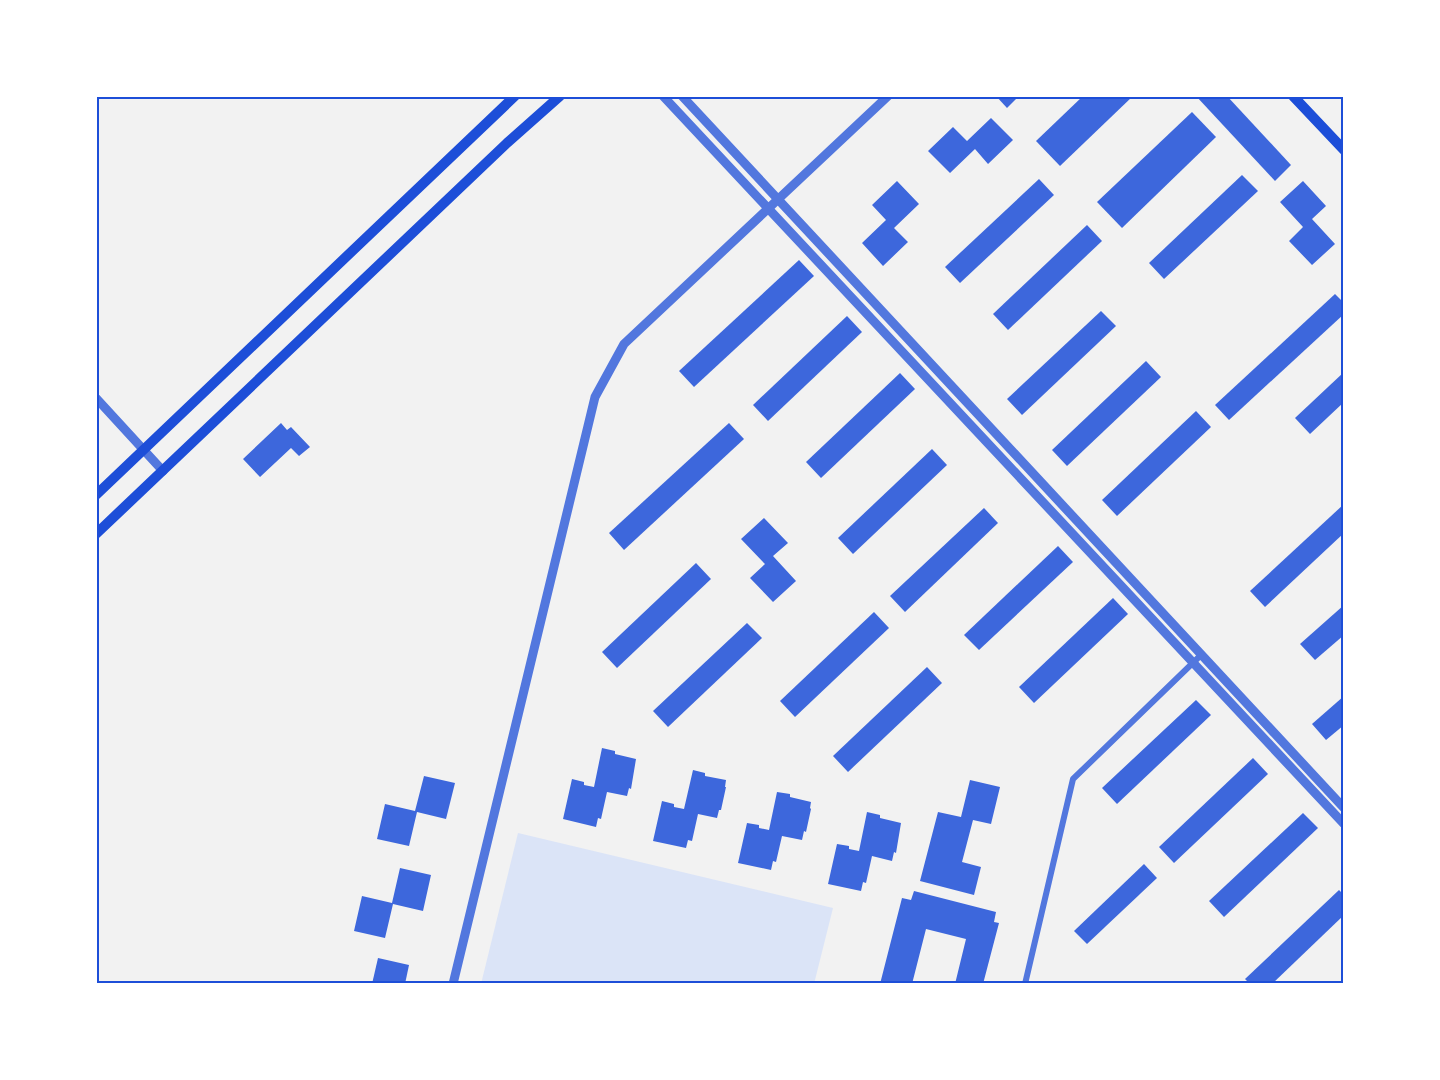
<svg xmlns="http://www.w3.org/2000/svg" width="1440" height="1080" viewBox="0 0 1440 1080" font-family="'Public Sans',sans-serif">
<rect width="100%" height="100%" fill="#f2f2f2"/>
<path fill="#dbe4f7" d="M518,833L833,908L814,984H481Z"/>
<g fill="#3d67dc">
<path d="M996,96H1019L1007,108Z"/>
<path d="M1083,96H1133L1060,166L1036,141Z"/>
<path d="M1196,96H1227L1291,165L1275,181Z"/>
<path d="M1192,112L1216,137L1122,228L1097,202Z"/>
<path d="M991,118L1013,140L988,164L975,149L950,173L928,151L953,127L967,141Z"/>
<path d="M1242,175L1258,191L1164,279L1149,263Z"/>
<path d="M1039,179L1054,195L960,283L945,267Z"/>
<path d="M897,181L919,204L894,228L908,242L883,266L862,243L886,220L872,205Z"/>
<path d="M1303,181L1326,206L1312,219L1335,244L1312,265L1289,241L1303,227L1280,202Z"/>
<path d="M1087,225L1102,241L1008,330L993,314Z"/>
<path d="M799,260L814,276L694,387L679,371Z"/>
<path d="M1335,294L1344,303V314L1229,420L1215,405Z"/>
<path d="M1101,311L1116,326L1022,415L1007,399Z"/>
<path d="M847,316L862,332L768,421L753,405Z"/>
<path d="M1146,361L1161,377L1067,466L1052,450Z"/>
<path d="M1344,372V402L1310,434L1295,418Z"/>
<path d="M900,373L915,389L821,478L806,462Z"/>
<path d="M1196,411L1211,427L1117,516L1102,500Z"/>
<path d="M281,423L287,430L291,427L310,447L299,456L291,448L260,477L243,459Z"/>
<path d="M729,423L744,439L624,550L609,533Z"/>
<path d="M932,449L947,465L853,554L838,538Z"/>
<path d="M1344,504V533L1265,607L1250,591Z"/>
<path d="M984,508L998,523L905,612L890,596Z"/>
<path d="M764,518L788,543L773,556L796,581L773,602L750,578L765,564L741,539Z"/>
<path d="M1058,546L1073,562L979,650L964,635Z"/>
<path d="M696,563L711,579L617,668L602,652Z"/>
<path d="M1113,598L1128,614L1034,703L1019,687Z"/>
<path d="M1344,605V635L1315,660L1300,644Z"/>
<path d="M874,612L889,628L795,717L780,701Z"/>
<path d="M747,623L762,638L668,727L653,711Z"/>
<path d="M927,667L942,683L848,772L833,756Z"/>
<path d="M1344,696V725L1326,740L1312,724Z"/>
<path d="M1196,700L1211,715L1117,804L1102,788Z"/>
<path d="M602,748L615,751V754L636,759L631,789L629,788L627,796L607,792L601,819L598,818L596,827L563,819L572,779L584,782V785L594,787Z"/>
<path d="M1253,758L1268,774L1174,863L1159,847Z"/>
<path d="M693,770L705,773V776L726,780L725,787H726L721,810H719L717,818L698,814L692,841L688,840L686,848L653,841L662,801L674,804V807L684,809Z"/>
<path d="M424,776L455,783L446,819L417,812L409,846L377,839L385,804L415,811Z"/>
<path d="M970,780L1000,787L991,824L973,820L962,862L981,867L974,895L920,881L938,812L961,817Z"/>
<path d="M777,792L790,794V797L811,802L810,808L811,809L806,832L804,831L802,840L782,836L776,862L773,861L771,870L738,863L747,823L759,825V828L769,830Z"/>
<path d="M867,812L880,815V818L901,823L896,853L894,852L892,861L872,856L866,883L863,882L861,891L828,884L837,844L849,846V849L859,851Z"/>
<path d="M1303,813L1318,828L1224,917L1209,901Z"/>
<path d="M1144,864L1157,878L1087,944L1074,931Z"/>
<path d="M400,868L431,875L423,911L393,904L385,938L354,931L362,896L392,903Z"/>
<path d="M1339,890L1344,895V915L1272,984H1250L1245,979Z"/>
<path d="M914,891L996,912L994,922L999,923L983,984H955L966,939L926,929L912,984H880L902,898L911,900Z"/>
<path d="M378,958L409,965L405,984H372Z"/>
</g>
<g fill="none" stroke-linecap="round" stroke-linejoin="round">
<path stroke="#5277de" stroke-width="6" d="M1025,984L1073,779L1201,655"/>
<g stroke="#5277de" stroke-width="9">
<path d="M663,96L1344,824"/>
<path d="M682,96L1344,808"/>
<path d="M96,398L163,471"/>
<path d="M453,984L595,397L624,344L888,96"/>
</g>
<g stroke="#1d4ed8" stroke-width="10">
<path d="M96,495L515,96"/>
<path d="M96,534L507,143L560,96"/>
</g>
<path stroke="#1d4ed8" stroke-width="10" d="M1293,96L1344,150"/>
</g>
<rect width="1440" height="1080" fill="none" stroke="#ffffff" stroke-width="195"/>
<rect x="98" y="98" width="1244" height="884" fill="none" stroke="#1d4ed8" stroke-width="2"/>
</svg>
